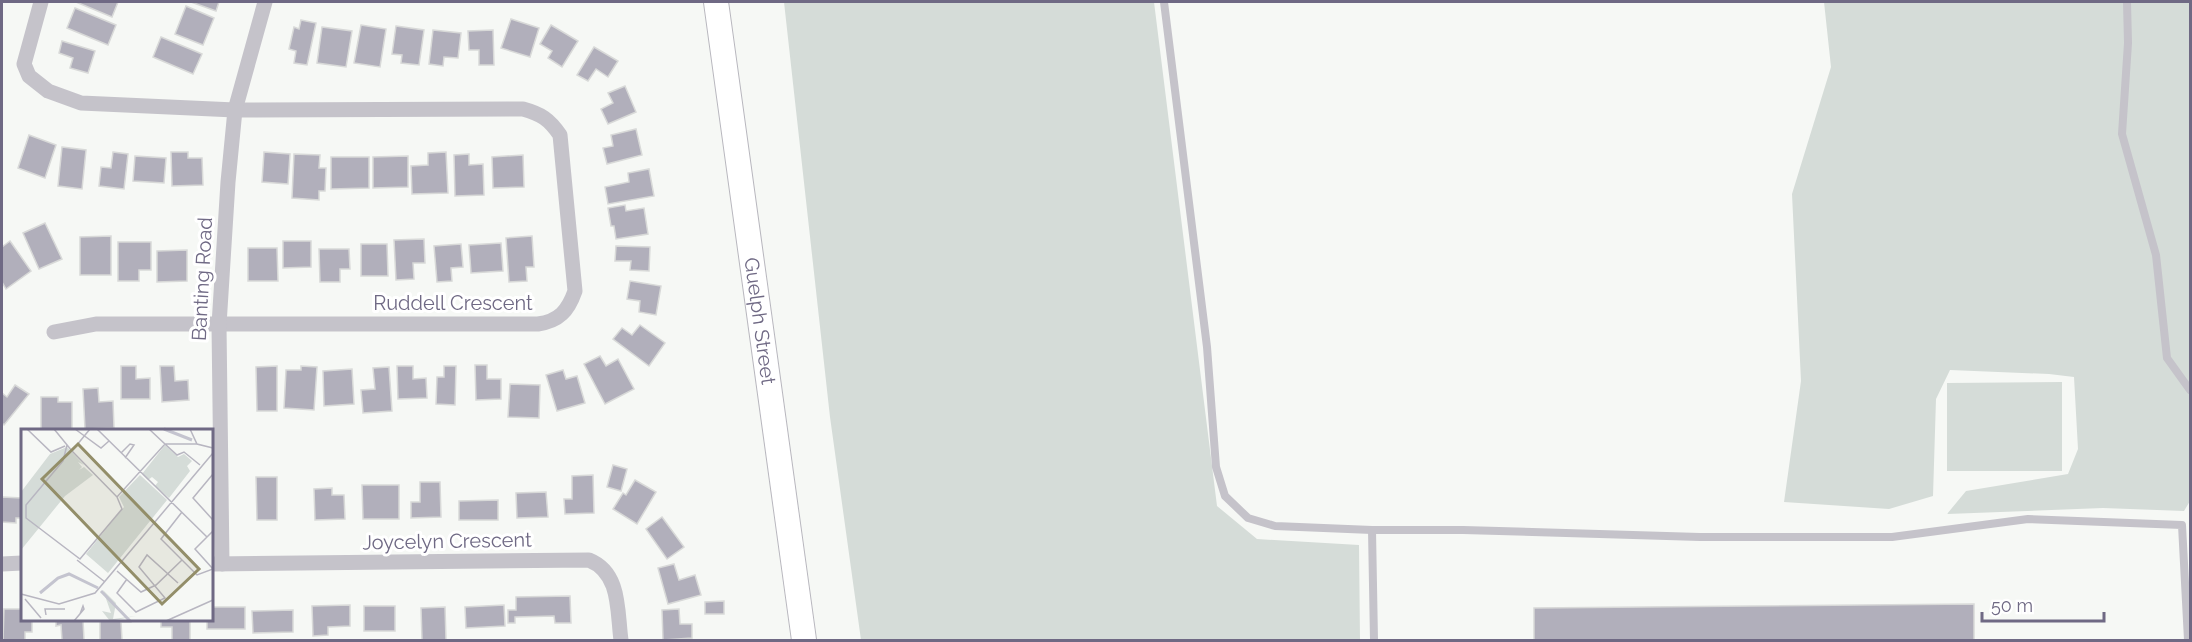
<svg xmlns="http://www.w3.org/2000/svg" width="2192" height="642" viewBox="0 0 2192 642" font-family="Raleway,sans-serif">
<rect width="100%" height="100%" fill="#f6f8f5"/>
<g fill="#d5dcd8">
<path d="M784,2H1154L1217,506L1257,539L1359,545L1360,640H861L830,417Z"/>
<path d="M1824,2H2190V501L2184,511L2103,508L1947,514L1966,491L2068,474L2078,449L2074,377L2049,374L1950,370L1936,399L1933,496L1889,509L1784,502L1801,381L1792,194L1831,67Z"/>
<path d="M2062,382V471H1947V383Z"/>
</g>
<g fill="#b1afbb" stroke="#d8d9d8" stroke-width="1.5">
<path d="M76,2H118L112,17Z"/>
<path d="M191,2H219L216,11Z"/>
<path d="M186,6L214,18L203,45L175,34Z"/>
<path d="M75,8L116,25L108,45L67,28Z"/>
<path d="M511,19L539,28L530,57L501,48Z"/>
<path d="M301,20L316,23L307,65L294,63L296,51L289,49L294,27L299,29Z"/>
<path d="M361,25L386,29L380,67L354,63Z"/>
<path d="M551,25L578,41L562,67L548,58L552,51L540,44Z"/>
<path d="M396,26L424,30L419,65L401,63L402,55L392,54Z"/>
<path d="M322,27L352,31L346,67L317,63Z"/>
<path d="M433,30L461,33L458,58L444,57L443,66L429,64Z"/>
<path d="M493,30L494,65H479V50H469L468,31Z"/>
<path d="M161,37L202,54L193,74L153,57Z"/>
<path d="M62,41L95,51L88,73L70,68L73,58L59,53Z"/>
<path d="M594,47L618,61L608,77L596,69L588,81L577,75Z"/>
<path d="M625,86L636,112L608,124L601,109L613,103L608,93Z"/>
<path d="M636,129L642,155L607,164L603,148L613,146L611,135Z"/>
<path d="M29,135L56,145L45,178L18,168Z"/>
<path d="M62,147L86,150L82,189L58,186Z"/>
<path d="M113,152L128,154L124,189L99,186L101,167L111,168Z"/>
<path d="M171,152H188V158H202L203,185L172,186Z"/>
<path d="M264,152L290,154L288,184L262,182Z"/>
<path d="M446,152L448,193L412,194L411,166L428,165V153Z"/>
<path d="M294,154L320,155L319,168H326L325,191H319V200L292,198Z"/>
<path d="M469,154V165L483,164L484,195L455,196L454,155Z"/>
<path d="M523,155L524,187L493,188L492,157Z"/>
<path d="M135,156L166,158L164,183L133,181Z"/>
<path d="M408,156V187L373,188V157Z"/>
<path d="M331,157H369V188L331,189Z"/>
<path d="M649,169L654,196L608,204L605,187L629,182L628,173Z"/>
<path d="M625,205L626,211L644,208L648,234L616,239L614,226H611L608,208Z"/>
<path d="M45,223L62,259L39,269L23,233Z"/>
<path d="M111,236V275H80V237Z"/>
<path d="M532,236L534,267H526L527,281L509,282L506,238Z"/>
<path d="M424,239L425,263H413L414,279L396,280L394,240Z"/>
<path d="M10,241L31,271L6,289L2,282V247Z"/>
<path d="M283,241H311V267L283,268Z"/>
<path d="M118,242H151V270H139V281H118Z"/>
<path d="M501,243L503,271L471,273L469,245Z"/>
<path d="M361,244H387L388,276H361Z"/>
<path d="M461,244L463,267L451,268L452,281L437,282L434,246Z"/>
<path d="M616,246L650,247L649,271L630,270L631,261H615Z"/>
<path d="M248,248H277L278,281H248Z"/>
<path d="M319,249H349L350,269H340V282H320Z"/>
<path d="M187,250V281L157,282V251Z"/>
<path d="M630,281L661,286L656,315L639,312L640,301L627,299Z"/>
<path d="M640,325L665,343L649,366L613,339L622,328L632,335Z"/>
<path d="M600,356L606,366L618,359L634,389L605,404L584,364Z"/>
<path d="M475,365H487V379H501V399L476,400Z"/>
<path d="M121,366H136V379L150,378V399H121Z"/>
<path d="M160,366H174L175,381L188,380L189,400L162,402Z"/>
<path d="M277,366V411H257L256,367Z"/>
<path d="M301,366L317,367L314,410L284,408L286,370H301Z"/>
<path d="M397,366H413V379L426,378L427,398L398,399Z"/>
<path d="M444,366H456L455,405L436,404L437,377H444Z"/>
<path d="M389,367L392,411L363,413L361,390L375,389L373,368Z"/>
<path d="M352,369L354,404L324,406L323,371Z"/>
<path d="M563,370L566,379L577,376L585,403L557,411L546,375Z"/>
<path d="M510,384L540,385L539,418L508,417Z"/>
<path d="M15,385L29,394L4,425L2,423V393L7,397Z"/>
<path d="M98,388L99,402L113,401L114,428L85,429L83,389Z"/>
<path d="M41,397H58V402H72V430H41Z"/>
<path d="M613,465L627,469L621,491L607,487Z"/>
<path d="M593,475L594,513L565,514L564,499H572V476Z"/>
<path d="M256,477H277V520H257Z"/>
<path d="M635,480L656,492L637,524L613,509L623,493L626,495Z"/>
<path d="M420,482H440L441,517L411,518V502H420Z"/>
<path d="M362,485H399V519H363Z"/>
<path d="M332,488V495H344L345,519L315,520L314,489Z"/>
<path d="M546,492L548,517L517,518L516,493Z"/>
<path d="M2,497L22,498V518H16V523L2,522Z"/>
<path d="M498,500V520H459V501Z"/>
<path d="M662,517L684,547L667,559L646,529Z"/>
<path d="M674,564L679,580L695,575L701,595L668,604L658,568Z"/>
<path d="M570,596L571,623H555L554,616L515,617V623H508V610H516V597Z"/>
<path d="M724,601V614H705V602Z"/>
<path d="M1974,604V640H1534V608Z"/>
<path d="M350,605V626L328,627V635L313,636L312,606Z"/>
<path d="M504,605L505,626L466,628L465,607Z"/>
<rect x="364" y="606" width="31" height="25"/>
<path d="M212,607H245V629H207V620H212Z"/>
<path d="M445,607L446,640H422L421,608Z"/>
<path d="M4,609H22V620H32V632H25V640H3Z"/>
<path d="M679,609L680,624H692V638L663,640L662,610Z"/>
<path d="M293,610V632L253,633L252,611Z"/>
<path d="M56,620H83L84,640H62L61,625L56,626Z"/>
<path d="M100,620H131V622H121L122,640H100Z"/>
<path d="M161,620H190V640H172V627H161Z"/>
</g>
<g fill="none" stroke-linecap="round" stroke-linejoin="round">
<g stroke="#b8b7be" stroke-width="26">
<g id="primary">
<path id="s1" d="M716,2L804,640"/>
</g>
</g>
<g stroke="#c5c3ca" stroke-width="8">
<path d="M1164,2L1207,347L1216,467L1225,496L1248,518L1275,526L1372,530"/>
<path d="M2127,2L2128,43L2122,134L2156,255L2167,358L2190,390"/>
<path d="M1374,640L1372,530H1463L1700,537H1892L2028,519L2182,525L2188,640"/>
</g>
<g stroke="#c5c3ca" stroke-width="15">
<path d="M41,2L24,64L29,76L48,91L81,103L235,110L523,109C541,114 549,119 560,135L575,291C568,311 559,321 538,324H96L54,332"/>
<path d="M2,564L22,563"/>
<path d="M212,564L589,560C621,573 617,611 621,640"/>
<path d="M222,564L219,325L228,182L235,110L265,2"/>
</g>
<use href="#primary" stroke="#fff" stroke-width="24"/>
</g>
<g text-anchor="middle" stroke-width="6" stroke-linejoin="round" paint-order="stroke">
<g font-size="20" fill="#6f6984" stroke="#fff">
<text transform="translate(202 279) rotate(-87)" y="7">Banting Road</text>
<text x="453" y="310">Ruddell Crescent</text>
<text dy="7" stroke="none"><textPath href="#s1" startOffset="322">Guelph Street</textPath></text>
<text transform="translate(447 541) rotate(-1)" y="7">Joycelyn Crescent</text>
</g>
</g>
<g transform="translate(21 429)">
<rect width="192" height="192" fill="#f6f8f5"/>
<path d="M144,16L157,28L163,25L171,32L166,37L169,42L148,69L134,57L137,53L131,48L127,51L121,45ZM46,18L63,36L57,33L61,38L58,41L63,38L72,46L44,67L0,121V63L29,25ZM119,46L146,71L87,144L65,125L103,78L98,68ZM82,161L95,174L92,190L115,187L89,192L81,182L90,184Z" fill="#d5dcd8"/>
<path fill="none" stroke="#c4c4cf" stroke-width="3" d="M143,0L171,11M80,162L109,192M19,164L37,149L48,145L77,159"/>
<path fill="none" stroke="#b8b6c1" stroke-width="1.5" d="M6,0L30,23L44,17M33,0L51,22M54,0L80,19L88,12M69,0L51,22L96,68L144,15L156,26L163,23L179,36M76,0L186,108M128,0L144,15H176M169,0L176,15L192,19M46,16L42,32L5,76V89L59,130L101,80L96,68M100,24L109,15L113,16L104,29M192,45L172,69L192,91M161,83L140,110L176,146L192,140L174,120L192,102M56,131L84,153M96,142L120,163L135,156L161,131M106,150L96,164L115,183L144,169L118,138L126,126L157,154M0,165L38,175L74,164L192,24M4,170L20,189M25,186L24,180H44M53,192L63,180L62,177L59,185M145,192L192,171"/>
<path fill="#938e69" fill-opacity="0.15" stroke="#938e69" stroke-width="3" d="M57,15L178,140L141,175L21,50Z"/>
<rect width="192" height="192" fill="none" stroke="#6f6984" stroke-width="3"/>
</g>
<rect width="2192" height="642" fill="none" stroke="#6f6984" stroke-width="6"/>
<path d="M1982 612v9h122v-9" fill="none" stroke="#6f6984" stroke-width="3"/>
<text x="1991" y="612" font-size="18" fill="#6f6984" stroke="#ffffff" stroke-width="4.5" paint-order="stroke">50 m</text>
</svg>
